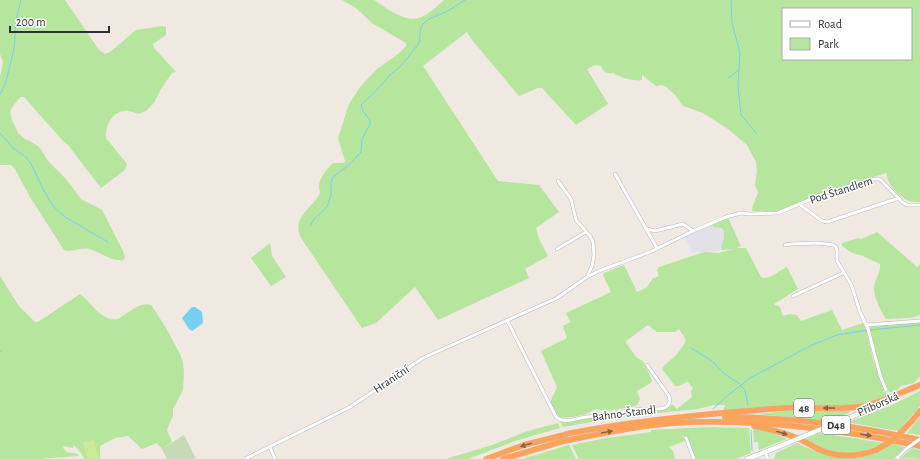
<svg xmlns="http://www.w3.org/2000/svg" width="920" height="459" viewBox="0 0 920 459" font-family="'Alegreya Sans',sans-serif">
<rect width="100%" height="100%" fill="#efe9e1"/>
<path fill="#e3e1e8" d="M712,225L713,227L722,228L724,231V237L721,250L713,252H692L684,236Z"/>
<g fill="#b6e59e" fill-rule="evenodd">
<path d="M0,0H65L99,50L105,54L110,52L136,30L163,26L166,27V35L153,44L154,48L176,72L172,73L161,89L154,103L146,111L138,114C134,113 130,110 126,111C112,111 105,126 106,138L127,164L125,170L101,188L68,145L63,141L24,97H21L17,101L11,109L10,113L12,120L18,133L25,139L30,141L39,147L49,162L66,179L81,199L102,210L123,251L125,258L123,260C112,262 100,252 89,249C80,247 72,253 64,250L30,197L15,169L11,165H0V77L3,62L0,54Z"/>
<path d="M342,0C350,0 367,0 374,0C378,2 383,6 387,9C415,25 421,21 444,0H920V202C916,202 911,202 907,200C899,197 885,182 887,173L830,190L780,211H752L753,205L758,193L755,185L757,171L756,162L747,145L728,129L703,113L683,106L675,95L666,87L662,85L656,86L642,75V80C636,82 618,77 613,73C607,74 603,72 601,66L595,65L587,69L608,104L576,125L542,88H538L519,96L472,40L467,32L423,66L498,181L539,185L559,212L536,228L539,239L548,256L525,269L529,278L438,320L415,287L376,323L362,328L301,238C291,217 312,209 320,193C316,180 325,172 333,163H343L345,161L338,138L349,104L360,87L377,69L398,54L406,46V43L372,23L356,8ZM783,9H911V59H783Z"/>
<path d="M728,218L741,246L737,248H746L761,277C770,281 779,270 787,267L798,289L774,304L775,305L780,307L783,316L790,314L797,315L801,321L832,310L842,330L863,323L866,329L873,359L884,389L883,392H886L887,396L864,403L852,405L723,411L725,405H714L698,409L620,417L563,427L559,420L640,411L666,409L670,407L672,404L677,409L692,397L691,391L693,388L688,382C684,382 681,387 675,386L662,369C665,363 672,360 677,354C680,350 684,345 686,340L679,329L675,332H657L648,325L626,341V343L636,357L643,361L652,380L651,383L637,391L640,399L637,405L632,407L606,411L596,409L586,414L573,417L560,418L557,415L550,402L557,387L541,351L567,338L563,326L570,322L566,313L611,292L603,275L604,273L624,265L637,292L647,287L653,278L658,277L659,276L657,270L659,267L701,253L706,252L718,253L734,249L722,250L721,248C723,241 726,234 722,228L713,227L712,225Z"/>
<path d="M877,232L917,267L920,264V315L910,318L886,319C881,312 873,295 874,286C876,278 881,272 880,264L863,256L852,253L841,245L842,243L858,238L861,239Z"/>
<path d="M270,243L272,256L286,277L271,286L251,258Z"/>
<path d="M0,276L19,306L35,322H38L80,294C92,303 101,322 118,319C127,314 142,299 152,306L166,328L180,354L183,363L184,372L183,390L173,409V415L167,430L172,442L162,449L157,443L142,449L128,436L115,438L100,446V459H85L78,449L73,445V448L64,446L63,448L67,452L78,454L79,456L39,459H0Z"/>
<path d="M920,322V377L918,378L914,383L901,386L895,392H889L879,368L869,329L872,326Z"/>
<path d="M920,391V406L898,431L851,423V421L894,404Z"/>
<path d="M784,411H850L849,413L830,421L757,414Z"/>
<path d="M920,417V435L907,433Z"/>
<path d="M558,423L560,428L515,441L468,459H446L492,445L528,431Z"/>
<path d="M706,427L749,428L751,453L736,459H695L688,439V437L681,436L685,438V441L669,447L673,451L675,459H579L572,445L601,439L651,432V430Z"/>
<path d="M753,429L767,431L787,439L759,450L758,442H754Z"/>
<path d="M820,433L884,443C868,451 850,456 832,452C822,450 812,444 803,440Z"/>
<path d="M797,443C823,456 844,459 874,454C879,452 889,445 893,444C896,444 902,446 905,447L894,459H774L776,453Z"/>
<path d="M569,445L576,459H522Z"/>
<path d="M912,448L920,450V459L907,458L900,459Z"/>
</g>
<path fill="#c8d9b8" d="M184,435L196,459H167L162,449Z"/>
<path fill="#c9ec9a" d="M94,440L99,459H88L83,442Z"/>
<path fill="#75cff0" d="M192,307H195L202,312L203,323L192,331L189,329L182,318Z"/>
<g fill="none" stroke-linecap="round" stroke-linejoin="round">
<g stroke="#75cff0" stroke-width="1">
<path d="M731,0L732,23L740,53L738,87L741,115L757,134"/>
<path d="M728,79L738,70"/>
<path d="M0,95L5,85L14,49L16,20L21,0"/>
<path d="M0,133L13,148L26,157L31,164L43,189L53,206L65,217L108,242"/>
<path d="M310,226L314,219L327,207L331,195V182L333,177L350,164L361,152L362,139L370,124V120L363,111L361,105L373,94L391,74L400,67L417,46C421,41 419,34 421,28C424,19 433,18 441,14C449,11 457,5 465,0"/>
<path d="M870,330L920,325"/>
<path d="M691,348L712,361L723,373L740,384"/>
<path d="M0,350L2,352"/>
<path d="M741,386L745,390L748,405"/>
<path d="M713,409L727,396L750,378L810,346L837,335L867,330"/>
<path d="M751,430L752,450"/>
</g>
<g stroke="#b4b7c1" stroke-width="4">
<g id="minor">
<path d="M615,174L657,248"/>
<path d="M558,181L571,199L576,220L590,236L593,242L594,255L592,266L587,277"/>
<path d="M799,204L822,221L827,222L899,198"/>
<path d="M647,229L655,231L683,224L693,231"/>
<path d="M785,245L791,244L818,243L833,245L836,247L837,249V261L851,284L860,312L868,329L880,375L886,390"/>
<path d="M557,249L586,232"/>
<path d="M793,296L843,273"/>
<path d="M507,320L556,417C564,423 572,420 580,418C601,415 622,412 642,409C649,409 658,410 664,408C668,407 669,404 670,401L669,396L647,365"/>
<path d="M866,325L920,321"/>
<path d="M686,438L694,459"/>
<path d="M270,447L275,459"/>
<path d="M765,452L768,459"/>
<path d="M245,459L350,407L423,358L557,298L587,277L599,271L650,252L693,231L726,217L741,213L750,214L778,213L826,193L875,179H880L902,202L907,205H920"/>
</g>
</g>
<g stroke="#b4b7c1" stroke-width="5.5">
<g id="secondary">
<path d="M851,417L886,402"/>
<path d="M747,459L780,446"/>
</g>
</g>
<g stroke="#c9c9c9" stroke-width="6">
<g id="motorway">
<path d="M725,417C788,417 858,426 920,440"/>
<path d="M912,421L920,411"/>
<path d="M754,426C769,429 785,433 799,439C806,442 812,446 818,449C837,458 857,457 876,450"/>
<path d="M566,434C637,420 711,413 784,408C810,406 837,411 863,406C883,402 901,392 920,385"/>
<path d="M569,440C603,433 638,426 673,423C756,418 840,429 920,446"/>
<path d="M486,459L524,445L564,435"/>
<path d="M503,459L567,440"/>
</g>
</g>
<use href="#minor" stroke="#fff" stroke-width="3"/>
<use href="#secondary" stroke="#fff" stroke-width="4.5"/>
<use href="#motorway" stroke="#ffa35c" stroke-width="5.5"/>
<g stroke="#b4b7c1" stroke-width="4" stroke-linecap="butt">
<path id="minor-bridge" d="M898,457L906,449L920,439"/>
</g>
<g stroke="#b4b7c1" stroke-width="5.5" stroke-linecap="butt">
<path id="secondary-bridge" d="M780,446L851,417"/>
</g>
<g stroke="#c9c9c9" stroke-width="6" stroke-linecap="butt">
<path id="motorway-bridge" d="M876,450L892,441L912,421"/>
</g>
<use href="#minor-bridge" stroke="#fff" stroke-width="3"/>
<use href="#secondary-bridge" stroke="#fff" stroke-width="4.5"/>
<use href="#motorway-bridge" stroke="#ffa35c" stroke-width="5.5"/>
</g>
<defs><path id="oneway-solid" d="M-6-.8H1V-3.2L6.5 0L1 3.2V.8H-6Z"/></defs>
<g fill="#8c6343">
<use href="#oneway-solid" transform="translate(829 408) rotate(-179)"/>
<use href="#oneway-solid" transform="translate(607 432) rotate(-10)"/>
<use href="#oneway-solid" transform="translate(782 433) rotate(18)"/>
<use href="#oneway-solid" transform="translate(866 435) rotate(8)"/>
<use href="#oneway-solid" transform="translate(526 445) rotate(164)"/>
</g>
<g text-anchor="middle" stroke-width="3" stroke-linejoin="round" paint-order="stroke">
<g fill="#fff" stroke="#6d6d6d" stroke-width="1">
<rect x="794" y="399" width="20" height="18" rx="3"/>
<rect x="822" y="416" width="28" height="18" rx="3"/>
</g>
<g font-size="11" font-weight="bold" fill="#2e2e2e">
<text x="804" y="412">48</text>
<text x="836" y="429">D48</text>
</g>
<g font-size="12" fill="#2e2e2e" stroke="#fff">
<text transform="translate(841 190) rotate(-18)" y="4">Pod Štandlem</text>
<text transform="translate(391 379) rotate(-34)" y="4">Hraniční</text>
<text transform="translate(878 404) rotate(-24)" y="4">Příborská</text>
<text transform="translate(624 413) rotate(-7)" y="4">Bahno-Štandl</text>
</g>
</g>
<rect x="782" y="8" width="130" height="52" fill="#ffffff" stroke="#ababab"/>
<rect x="790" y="21" width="20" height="6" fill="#ffffff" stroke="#ababab"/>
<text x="818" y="28" font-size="12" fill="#2e2e2e">Road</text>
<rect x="790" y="38" width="20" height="12" fill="#b6e59e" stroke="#ababab"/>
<text x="818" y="48" font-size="12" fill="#2e2e2e">Park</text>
<path d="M10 26v6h99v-6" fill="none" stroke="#2e2e2e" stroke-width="2"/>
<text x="16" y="26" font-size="12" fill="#2e2e2e" stroke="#ffffff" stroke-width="3" paint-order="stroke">200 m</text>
</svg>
